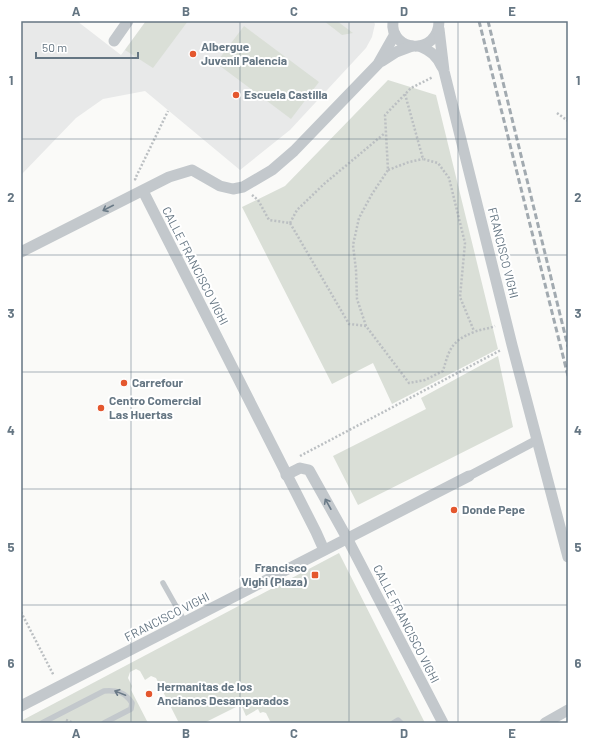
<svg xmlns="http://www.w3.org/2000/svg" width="589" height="744" viewBox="0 0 589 744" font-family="Barlow,sans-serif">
<rect width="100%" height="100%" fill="#fafaf8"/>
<path fill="#e8e9e9" d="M21,21H77L121,55L146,21H373L375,24L372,37L366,48L290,130L240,170L145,91L103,99L76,118L21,175Z"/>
<g fill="#dadfd7">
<path d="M146,21H188L153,68L125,50Z"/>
<path d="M324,21H337L353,33L342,35Z"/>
<path d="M244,26L319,82L291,119L216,63Z"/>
<path d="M388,80L436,95L498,349L392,404L373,363L332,384L242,207L285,186Z"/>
<path d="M498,356L513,427L358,505L333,456L426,409L421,398Z"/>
<path d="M339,553L425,723H271L266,713L263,712L260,713L258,709L246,716L242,707L238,706L204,723H179L156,678L151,676L145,680L140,671L136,669L130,672L128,678L132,686L131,690L148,723H21V721Z"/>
</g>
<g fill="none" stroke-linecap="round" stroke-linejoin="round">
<g stroke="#bbbfc2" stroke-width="2.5" stroke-dasharray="2 2" stroke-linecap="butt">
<path d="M405,94L423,159L438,163L449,178L465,243L460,297L474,331"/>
<path d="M557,113L568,121"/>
<path d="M388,170L409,162L423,159"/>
<path d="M136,180L135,179L168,111"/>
<path d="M252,195L258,200L269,220L290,223L349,324L366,326L409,383L425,380L443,371C449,350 451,341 474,332C481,329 488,329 495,326"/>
<path d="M290,223L297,210L324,184L385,133"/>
<path d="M366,326L357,299L356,270L353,245L359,218L372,194L388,170L385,115L411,88L433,77"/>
<path d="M300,456L501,350"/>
<path d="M21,612L54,676"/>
<path d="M66,720L74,723"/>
</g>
<g stroke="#c3c8cc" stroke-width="5.5">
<path d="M163,583L185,622"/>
<path d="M42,723L104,691C117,690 125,692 132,703L131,709L104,723"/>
<path d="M393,723L398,720L401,723"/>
</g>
<path stroke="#c3c8cc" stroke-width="9" d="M469,476L537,440"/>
<g stroke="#c3c8cc" stroke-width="11">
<path d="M393,21C389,53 439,56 439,21"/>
<path d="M439,29L444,71L512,345L568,557"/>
<path d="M114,41L128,21"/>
<path d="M419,46C431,51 437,56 442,67"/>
<path d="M382,61L396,52L412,46"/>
<path d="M143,191L316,532L324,550"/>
<path d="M21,252L169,177L192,170L220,186L233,189L243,187L272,170L294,151L378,64L395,34"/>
<path d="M286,475L300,468L309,470L347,538L443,723"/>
<path d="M21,706L469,476"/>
<path d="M545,723L568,710"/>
</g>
<g stroke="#a2aab0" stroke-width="3" stroke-dasharray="6 3" stroke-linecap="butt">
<path d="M479,21L568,376"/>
<path d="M488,21L568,347"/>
</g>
</g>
<defs><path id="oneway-shaft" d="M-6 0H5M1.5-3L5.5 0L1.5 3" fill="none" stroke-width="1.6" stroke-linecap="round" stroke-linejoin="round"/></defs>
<g stroke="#6a7a87">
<use href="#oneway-shaft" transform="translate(108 208) rotate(153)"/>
<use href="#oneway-shaft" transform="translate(328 504) rotate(-119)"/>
<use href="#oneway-shaft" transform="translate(120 693) rotate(-158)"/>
</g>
<path fill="none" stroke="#657683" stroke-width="1" stroke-opacity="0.55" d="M131,21V723M240,21V723M349,21V723M458,21V723M21,139H568M21,255H568M21,372H568M21,489H568M21,605H568"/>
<g fill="#e4572e" stroke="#fff" stroke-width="1.5">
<circle cx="193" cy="54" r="4"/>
<circle cx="236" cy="95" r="4"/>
<circle cx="124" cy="383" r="4"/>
<circle cx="101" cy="408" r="4"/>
<circle cx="454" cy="510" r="4"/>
<rect x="311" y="571" width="8" height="8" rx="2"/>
<circle cx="149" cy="694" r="4"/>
</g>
<g text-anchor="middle" stroke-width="4" stroke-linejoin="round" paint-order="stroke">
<g font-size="12" font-weight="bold" fill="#657683" stroke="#fff" text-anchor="start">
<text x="201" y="51">Albergue<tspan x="201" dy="14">Juvenil Palencia</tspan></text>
<text x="244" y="99">Escuela Castilla</text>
<text x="132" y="387">Carrefour</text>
<text x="109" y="405">Centro Comercial<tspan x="109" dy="14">Las Huertas</tspan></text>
<text x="462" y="514">Donde Pepe</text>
<text x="307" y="572" text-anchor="end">Francisco<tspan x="307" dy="14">Vighi (Plaza)</tspan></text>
<text x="157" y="691">Hermanitas de los<tspan x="157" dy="14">Ancianos Desamparados</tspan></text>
</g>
<g font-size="12" fill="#657683" stroke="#fff">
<text transform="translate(503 253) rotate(76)" y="4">FRANCISCO VIGHI</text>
<text transform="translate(195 266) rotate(63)" y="4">CALLE FRANCISCO VIGHI</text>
<text transform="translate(167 617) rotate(-27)" y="4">FRANCISCO VIGHI</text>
<text transform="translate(406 624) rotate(63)" y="4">CALLE FRANCISCO VIGHI</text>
</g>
</g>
<rect width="589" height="744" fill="none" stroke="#ffffff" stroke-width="44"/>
<path d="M36 52v6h102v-6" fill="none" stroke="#657683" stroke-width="2"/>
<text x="42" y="52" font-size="12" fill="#657683" stroke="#ffffff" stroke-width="3" paint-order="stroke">50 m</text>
<rect x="22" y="22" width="545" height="700" fill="none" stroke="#657683" stroke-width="1.5"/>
<g font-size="13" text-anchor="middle" font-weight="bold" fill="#657683">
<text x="76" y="16">A</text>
<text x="186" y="16">B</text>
<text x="294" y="16">C</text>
<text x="404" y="16">D</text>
<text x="512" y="16">E</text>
<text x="11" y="85">1</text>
<text x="578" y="85">1</text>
<text x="11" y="202">2</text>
<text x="578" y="202">2</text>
<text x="11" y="318">3</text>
<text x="578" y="318">3</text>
<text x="11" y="435">4</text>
<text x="578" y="435">4</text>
<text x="11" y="552">5</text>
<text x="578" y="552">5</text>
<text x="11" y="668">6</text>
<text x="578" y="668">6</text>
<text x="76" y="738">A</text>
<text x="186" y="738">B</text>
<text x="294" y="738">C</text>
<text x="404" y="738">D</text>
<text x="512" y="738">E</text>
</g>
</svg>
